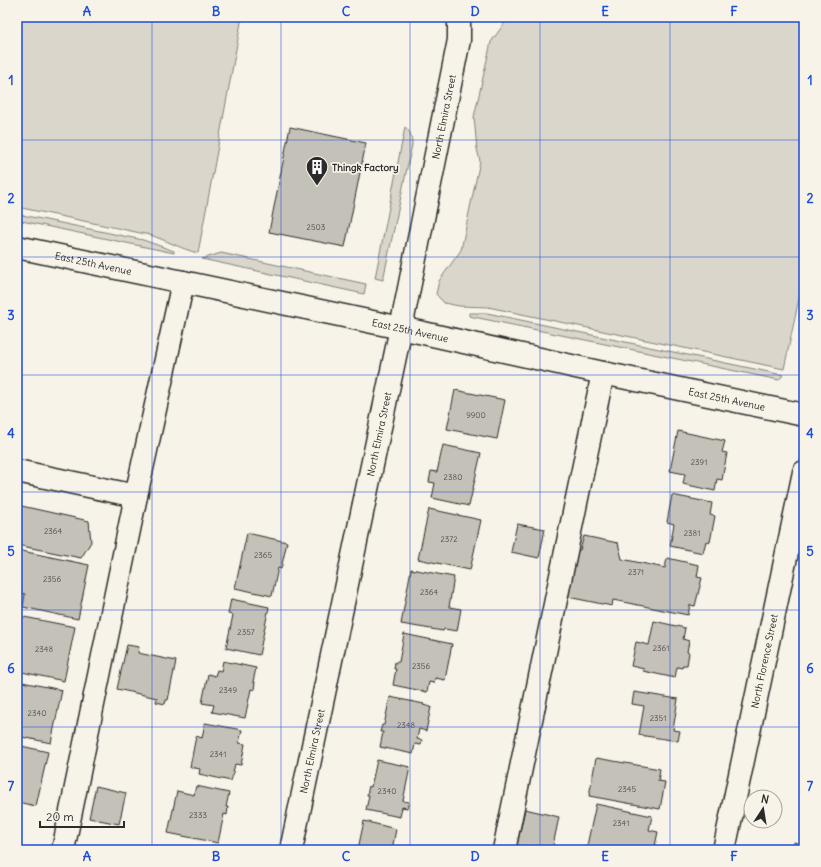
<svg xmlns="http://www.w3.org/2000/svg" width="821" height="867" viewBox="0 0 821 867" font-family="Delius,sans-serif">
<rect width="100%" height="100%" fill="#f7f3e8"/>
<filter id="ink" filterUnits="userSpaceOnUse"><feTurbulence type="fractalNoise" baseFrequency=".025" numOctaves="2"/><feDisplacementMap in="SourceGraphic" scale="8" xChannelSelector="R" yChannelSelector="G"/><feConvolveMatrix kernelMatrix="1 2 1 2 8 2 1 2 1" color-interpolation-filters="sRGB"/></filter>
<g filter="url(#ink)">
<g fill="#dad6cc" stroke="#82807c">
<path d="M17,17H242L198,253C181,249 166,240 150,235L17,207Z"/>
<path d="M508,17H804V275L784,369L488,307L459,306L444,303L436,294L439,281L461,250L480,161L477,149L474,117L491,42L506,21Z"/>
<path d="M405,127C411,132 412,137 412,145L383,280L375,278Z"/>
<path d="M17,214L143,240L160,246L174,251V253L17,220Z"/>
<path d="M221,253L366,284L364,294L202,259Z"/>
<path d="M469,313H487L783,375L779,380L469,316Z"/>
</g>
<g fill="#c4c1b9" stroke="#2b2b2b">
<path d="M290,127L366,143L345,247L269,232Z"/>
<path d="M455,390L505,400L497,439L447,429Z"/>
<path d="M678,431L725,441L722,452L727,453L722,480L717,479L715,491L683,484L685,474L670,471Z"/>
<path d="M443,445L481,453L469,506L432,498L435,483L429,482L431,471L437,472Z"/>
<path d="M672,495L712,503L710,515L715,516L710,542L706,541L703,553L670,546L674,524L667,522Z"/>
<path d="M17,505L89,521L91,542L81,558L17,545Z"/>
<path d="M429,509L481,520L470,570L418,559Z"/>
<path d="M517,524L545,529L539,558L511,552Z"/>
<path d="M247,533L287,542L281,569L278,568L272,596L235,588Z"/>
<path d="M584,536L618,543L622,559L665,568L667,558L699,565L697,577L702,578L695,606L690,605L688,615L613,600L612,606L568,597L578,550H580Z"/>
<path d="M17,550L89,565L78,619L23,607L25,594L17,592Z"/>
<path d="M411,569L454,577L449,607L461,609L457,631L444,629L443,631L401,624Z"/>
<path d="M231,599L269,607L259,655L226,648L233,615L228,614Z"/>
<path d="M19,616L75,627L64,681L17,671V627Z"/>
<path d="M654,621L685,628L683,639L689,641L687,652L689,653L687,665H683L682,668L677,667L675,678L643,671L644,669L631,666L636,642L649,645Z"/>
<path d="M404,634L452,644L445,680L435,678L434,683L429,682L427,692L393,685L396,669H394L395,662H399Z"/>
<path d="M127,645L139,647L138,653L176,661L168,700H166L165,704L156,702L157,698L117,689Z"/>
<path d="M223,661L256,668L253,682H255L254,690L251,689L245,718L212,712L214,705L202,703L208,674L215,676L217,670L221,671Z"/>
<path d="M17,681L62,690L51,743L17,736Z"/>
<path d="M634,692L678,699L673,730L680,731L678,741L639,735L644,706L632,704Z"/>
<path d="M390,697L424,704L423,705L431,707L426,731L419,729L417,739L422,740L421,745L415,744L413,754L380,747L383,732H380L382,725H384Z"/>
<path d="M205,723L242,730L239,743L245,744L241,765L235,764L231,781L199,774L200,769L190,767L196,736L202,738Z"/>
<path d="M17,745L48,752L36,806L17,802Z"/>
<path d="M596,758L660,769L658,781L665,782L660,809L589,796Z"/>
<path d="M377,760L410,767L403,801L409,802L407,808L402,807L400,817L366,810L369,795H367L369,786L371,787Z"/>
<path d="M96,786L126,793L119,824L89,818Z"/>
<path d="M196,786L229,793L226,807H228L227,815L224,814L218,843L168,833L177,791L194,795Z"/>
<path d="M596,804L652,816L649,830L658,832L654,850H586Z"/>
<path d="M525,809L559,817L552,850H540L517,845Z"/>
<path d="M364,821L396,829L392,850H356V849H358Z"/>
<path d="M794,842L804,845V850H793Z"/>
<path d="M176,847L187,850H175Z"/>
</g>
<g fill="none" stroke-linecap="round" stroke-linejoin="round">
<g stroke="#2b2b2b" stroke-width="25">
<g id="minor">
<path id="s1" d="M17,247L401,328L603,373L804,415"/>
<path d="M17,471L136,496"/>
<path d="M63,850L136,496L183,282"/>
<path id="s2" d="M291,850L401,328L459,40V17"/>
<path d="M504,850L603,373"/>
<path id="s3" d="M724,850L804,472"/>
</g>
</g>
<use href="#minor" stroke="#f7f3e8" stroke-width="22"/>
</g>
</g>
<path fill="none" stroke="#1d4ed8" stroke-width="1" stroke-opacity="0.55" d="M152,17V850M281,17V850M410,17V850M540,17V850M670,17V850M17,140H804M17,257H804M17,375H804M17,492H804M17,610H804M17,727H804"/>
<defs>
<g id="building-pin" transform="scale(1.15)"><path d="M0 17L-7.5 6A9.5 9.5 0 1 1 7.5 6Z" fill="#2b2b2b" stroke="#f7f3e8"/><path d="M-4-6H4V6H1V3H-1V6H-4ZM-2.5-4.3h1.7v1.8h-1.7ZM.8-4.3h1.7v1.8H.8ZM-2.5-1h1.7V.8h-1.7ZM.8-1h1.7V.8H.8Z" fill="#fff"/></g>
</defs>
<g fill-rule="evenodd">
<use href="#building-pin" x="317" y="167"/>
</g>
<g text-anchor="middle" stroke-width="3.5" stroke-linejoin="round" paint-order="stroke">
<g font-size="8" fill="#51504e">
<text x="316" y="230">2503</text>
<text x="476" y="418">9900</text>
<text x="699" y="465">2391</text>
<text x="453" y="480">2380</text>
<text x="53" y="534">2364</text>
<text x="692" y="536">2381</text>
<text x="449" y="542">2372</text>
<text x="263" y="558">2365</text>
<text x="636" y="575">2371</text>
<text x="52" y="582">2356</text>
<text x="429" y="595">2364</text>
<text x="246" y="635">2357</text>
<text x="661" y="651">2361</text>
<text x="44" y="652">2348</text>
<text x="421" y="669">2356</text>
<text x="228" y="693">2349</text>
<text x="37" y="716">2340</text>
<text x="658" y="721">2351</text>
<text x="406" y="728">2348</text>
<text x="218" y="757">2341</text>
<text x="627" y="792">2345</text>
<text x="387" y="794">2340</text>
<text x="198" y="818">2333</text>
<text x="621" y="826">2341</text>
</g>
<g font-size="10" fill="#2b2b2b" stroke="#f7f3e8">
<text dy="4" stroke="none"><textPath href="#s2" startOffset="749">North Elmira Street</textPath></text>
<text dy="4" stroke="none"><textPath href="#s1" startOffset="78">East 25th Avenue</textPath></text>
<text dy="4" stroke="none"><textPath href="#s1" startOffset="402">East 25th Avenue</textPath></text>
<text dy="4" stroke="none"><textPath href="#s1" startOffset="726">East 25th Avenue</textPath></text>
<text dy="4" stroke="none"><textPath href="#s2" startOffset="425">North Elmira Street</textPath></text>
<text dy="4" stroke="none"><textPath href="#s3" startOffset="193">North Florence Street</textPath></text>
<text dy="4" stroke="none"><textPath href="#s2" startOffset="101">North Elmira Street</textPath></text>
</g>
<g font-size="10" font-weight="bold" fill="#2b2b2b" stroke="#f7f3e8" text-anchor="start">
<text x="332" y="171">Thingk Factory</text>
</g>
</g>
<rect width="821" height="867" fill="none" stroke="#f7f3e8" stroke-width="44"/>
<g transform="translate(763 809) rotate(12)"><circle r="19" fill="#f7f3e8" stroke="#a5a39c"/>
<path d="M0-3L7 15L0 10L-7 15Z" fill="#2b2b2b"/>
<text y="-6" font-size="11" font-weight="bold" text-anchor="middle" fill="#2b2b2b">N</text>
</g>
<path d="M40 821v6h84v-6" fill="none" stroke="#2b2b2b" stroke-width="2"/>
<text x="46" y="821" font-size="12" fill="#2b2b2b" stroke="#f7f3e8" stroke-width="3" paint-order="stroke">20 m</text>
<rect x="22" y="22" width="777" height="823" fill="none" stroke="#1d4ed8" stroke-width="1.5"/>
<g font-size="13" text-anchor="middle" font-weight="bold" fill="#1d4ed8">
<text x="87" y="16">A</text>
<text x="216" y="16">B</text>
<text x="346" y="16">C</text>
<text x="475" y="16">D</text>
<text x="605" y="16">E</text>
<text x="734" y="16">F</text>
<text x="11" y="85">1</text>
<text x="810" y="85">1</text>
<text x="11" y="203">2</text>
<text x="810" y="203">2</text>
<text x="11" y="320">3</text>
<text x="810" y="320">3</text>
<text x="11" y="438">4</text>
<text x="810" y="438">4</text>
<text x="11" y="556">5</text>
<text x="810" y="556">5</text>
<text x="11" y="673">6</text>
<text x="810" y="673">6</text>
<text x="11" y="791">7</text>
<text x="810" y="791">7</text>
<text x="87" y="861">A</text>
<text x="216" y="861">B</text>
<text x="346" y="861">C</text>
<text x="475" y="861">D</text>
<text x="605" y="861">E</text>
<text x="734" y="861">F</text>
</g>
</svg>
